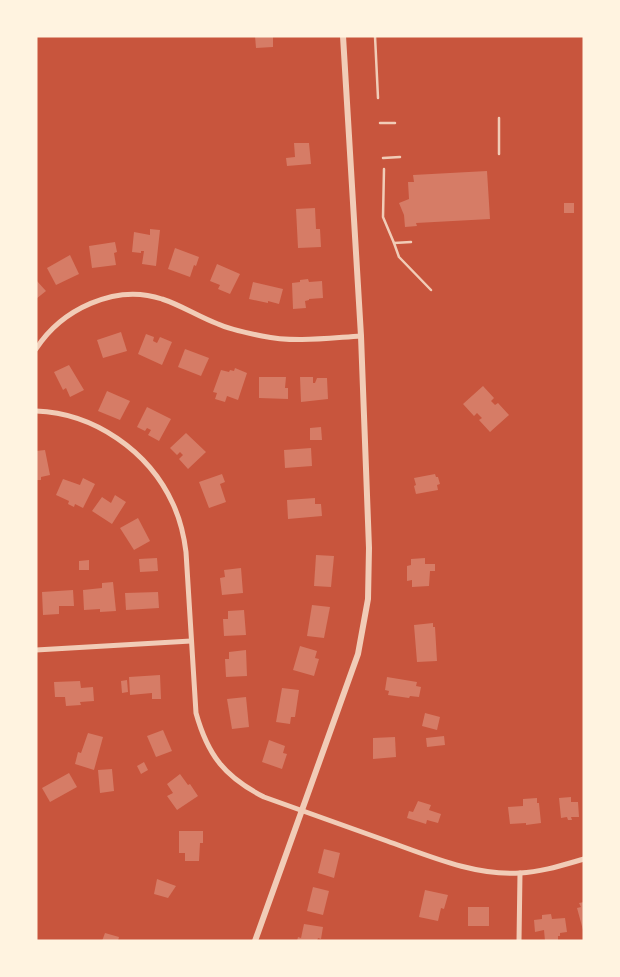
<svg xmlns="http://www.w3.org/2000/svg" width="620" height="977" viewBox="0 0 620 977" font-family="'Golos Text',sans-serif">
<rect width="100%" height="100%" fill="#c8553d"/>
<g fill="#d67c66">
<path d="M255,36H273V47L256,48Z"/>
<path d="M294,143H309L311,164L287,166L286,158L295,157Z"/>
<path d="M487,171L490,219L416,223L417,226L405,227L404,215L399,203L409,199L408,182H414L413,175Z"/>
<rect x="564" y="203" width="10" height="10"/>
<path d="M315,208L316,229H320L321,247L298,248L296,209Z"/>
<path d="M150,229L160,230L156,266L142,264L144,251H141V253L132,252L134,232L150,235Z"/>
<path d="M115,242L117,252L114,253L116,265L92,268L89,246Z"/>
<path d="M175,248L199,257L196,266L194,265L190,277L168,269Z"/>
<path d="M70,255L79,274L56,285L47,268Z"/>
<path d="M217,264L240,274L230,294L218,289L220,285L210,281Z"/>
<path d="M308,279L309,282L322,281L323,298L309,299V300L305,301L306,308L293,309L292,283L300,282V280Z"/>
<path d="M36,280L46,291L36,299Z"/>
<path d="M253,282L283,289L279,304L268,301V303L249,299Z"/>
<path d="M121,332L127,351L103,358L97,340Z"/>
<path d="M146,334L154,337L153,341L157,343L160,337L172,342L162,365L138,354Z"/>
<path d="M185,349L209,358L201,376L178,367Z"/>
<path d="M69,365L84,390L70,397L66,388L63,390L54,372Z"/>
<path d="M235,368L247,373L238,400L227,396L225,402L215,399L217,393L213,392L221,370L229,372L230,370L234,371Z"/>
<path d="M259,377H286L285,388H288V399L259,398Z"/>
<path d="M300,377H313V383H315L317,378H327L328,399L301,402Z"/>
<path d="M483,386L494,398L491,401L495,405L498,403L509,415L490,432L479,420L482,418L477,413L474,416L463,404Z"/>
<path d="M107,391L130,401L120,420L98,411Z"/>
<path d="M147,407L171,419L159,441L148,435L151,430L147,428L145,431L137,427Z"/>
<path d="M321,427L322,440H310V428Z"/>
<path d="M186,433L206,452L188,469L179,459L183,455L180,452L177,455L170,448Z"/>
<path d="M311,448L312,466L285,468L284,450Z"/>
<path d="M45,450L50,475L41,477V480H36V451Z"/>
<path d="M222,474L225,482L220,484L226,502L209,508L199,482Z"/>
<path d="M435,474L436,477H438L440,484L437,485L438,490L416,494L414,486L416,485L414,478Z"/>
<path d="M83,478L95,484L83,508L75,504L74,507L68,504L69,501L56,495L63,479L80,485Z"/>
<path d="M115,495L126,502L112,524L92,511L102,497L111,503Z"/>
<path d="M315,498V504H321L322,516L288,519L287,500Z"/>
<path d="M138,518L150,541L134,550L120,528Z"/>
<path d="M316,555L334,556L331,587L314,586Z"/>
<path d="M157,558L158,571L140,572L139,559Z"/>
<path d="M425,558V564H435V571H430L429,586L412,587V580L407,581V566L411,565V559Z"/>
<path d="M89,560V570H79V561Z"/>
<path d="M241,568L243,593L222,595L220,578L225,577L224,570Z"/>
<path d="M113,582L116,611L100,612V609L84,610L83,590L102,588V583Z"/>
<path d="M73,590L74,606H59V614L43,615L42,592Z"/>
<path d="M158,592L159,608L126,610L125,593Z"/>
<path d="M312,605L330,607L324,638L307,636Z"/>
<path d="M244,610L246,635L224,636L223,619H228V611Z"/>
<path d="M433,623V627H435L437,661L417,662L414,625Z"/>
<path d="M300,646L317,651L315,658L319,659L314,676L293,670Z"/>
<path d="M246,650L247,676L226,677L225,659H229V652Z"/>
<path d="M160,675L161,699H152V693L130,695L129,677Z"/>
<path d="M387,677L417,682L416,686L421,687L419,697L410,696L409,698L388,695L389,691L385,690Z"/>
<path d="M127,680L128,692L122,693L121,681Z"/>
<path d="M80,681L81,688L93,687L94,701L80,702L81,705L66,706L65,697H55L54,682Z"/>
<path d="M282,688L299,690L295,717H291L290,724L276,722Z"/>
<path d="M246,697L249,727L232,729L227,699Z"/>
<path d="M425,713L440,717L437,730L422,726Z"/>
<path d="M163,730L172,751L156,757L147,736Z"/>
<path d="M88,733L103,737L94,770L75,764L78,752L81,753Z"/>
<path d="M444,736L445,745L427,747L426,738Z"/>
<path d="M395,737L396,757L373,759V738Z"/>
<path d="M269,740L285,746L283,753L287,754L282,769L262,762Z"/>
<path d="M144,762L148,770L141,774L137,766Z"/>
<path d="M112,769L114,791L100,793L98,770Z"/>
<path d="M69,773L77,787L50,802L42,788Z"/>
<path d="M180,774L188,785L190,784L198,796L177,810L167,796L173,793L167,784Z"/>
<path d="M571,797V802H578L579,817H571L572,820H568L567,817L561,818L559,798Z"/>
<path d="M537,798V803H539L541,823L526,825V823L510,824L508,807L523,806V799Z"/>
<path d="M418,801L431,805L429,810L441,814L438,823L427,820L426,824L407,818L409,811L413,812Z"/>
<path d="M179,831H203V843H200L199,861H185V853H179Z"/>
<path d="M324,849L340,853L334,878L318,873Z"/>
<path d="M157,879L176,886L168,898L154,894Z"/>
<path d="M313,887L329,891L323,915L307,911Z"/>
<path d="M425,890L448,895L444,909L441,908L438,921L419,917Z"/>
<path d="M584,902V930H583L577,908L581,907L579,903Z"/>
<rect x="468" y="907" width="21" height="19"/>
<path d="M551,914L552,919L565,918L567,932L560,933V936H558V941H545L544,930L535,932L534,920L542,919V915Z"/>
<path d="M304,924L323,927L321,939L318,938L317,941H297L298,937L301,938Z"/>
<path d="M105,933L119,937L118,941H102Z"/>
</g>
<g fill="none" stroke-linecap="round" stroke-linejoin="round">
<g stroke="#f1ccb7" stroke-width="2.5">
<path d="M375,36L378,98"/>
<path d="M380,123H395"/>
<path d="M499,154V118"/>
<path d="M383,158L400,157"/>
<path d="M384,169L383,217L394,243L399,257L431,290"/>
<path d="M394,243L411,242"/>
</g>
<g stroke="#f1ccb7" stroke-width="5">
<path d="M36,349C61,310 115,283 162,299C181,305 199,317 218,324C231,330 248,333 262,336C294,343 329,338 361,336"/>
<path d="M36,411C94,413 149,451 173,504C180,519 184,536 186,552L196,713C208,756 225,777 264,797C305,812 346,826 387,841C429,856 475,876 520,873C542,872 563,865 584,859"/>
<path d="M36,650L191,641"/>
<path d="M519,941L520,873"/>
</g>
<path stroke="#f1ccb7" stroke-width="6" d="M255,941L358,654L368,599L369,548L361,336L343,36"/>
</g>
<rect width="620" height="977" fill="none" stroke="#fff3e0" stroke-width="75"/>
</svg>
